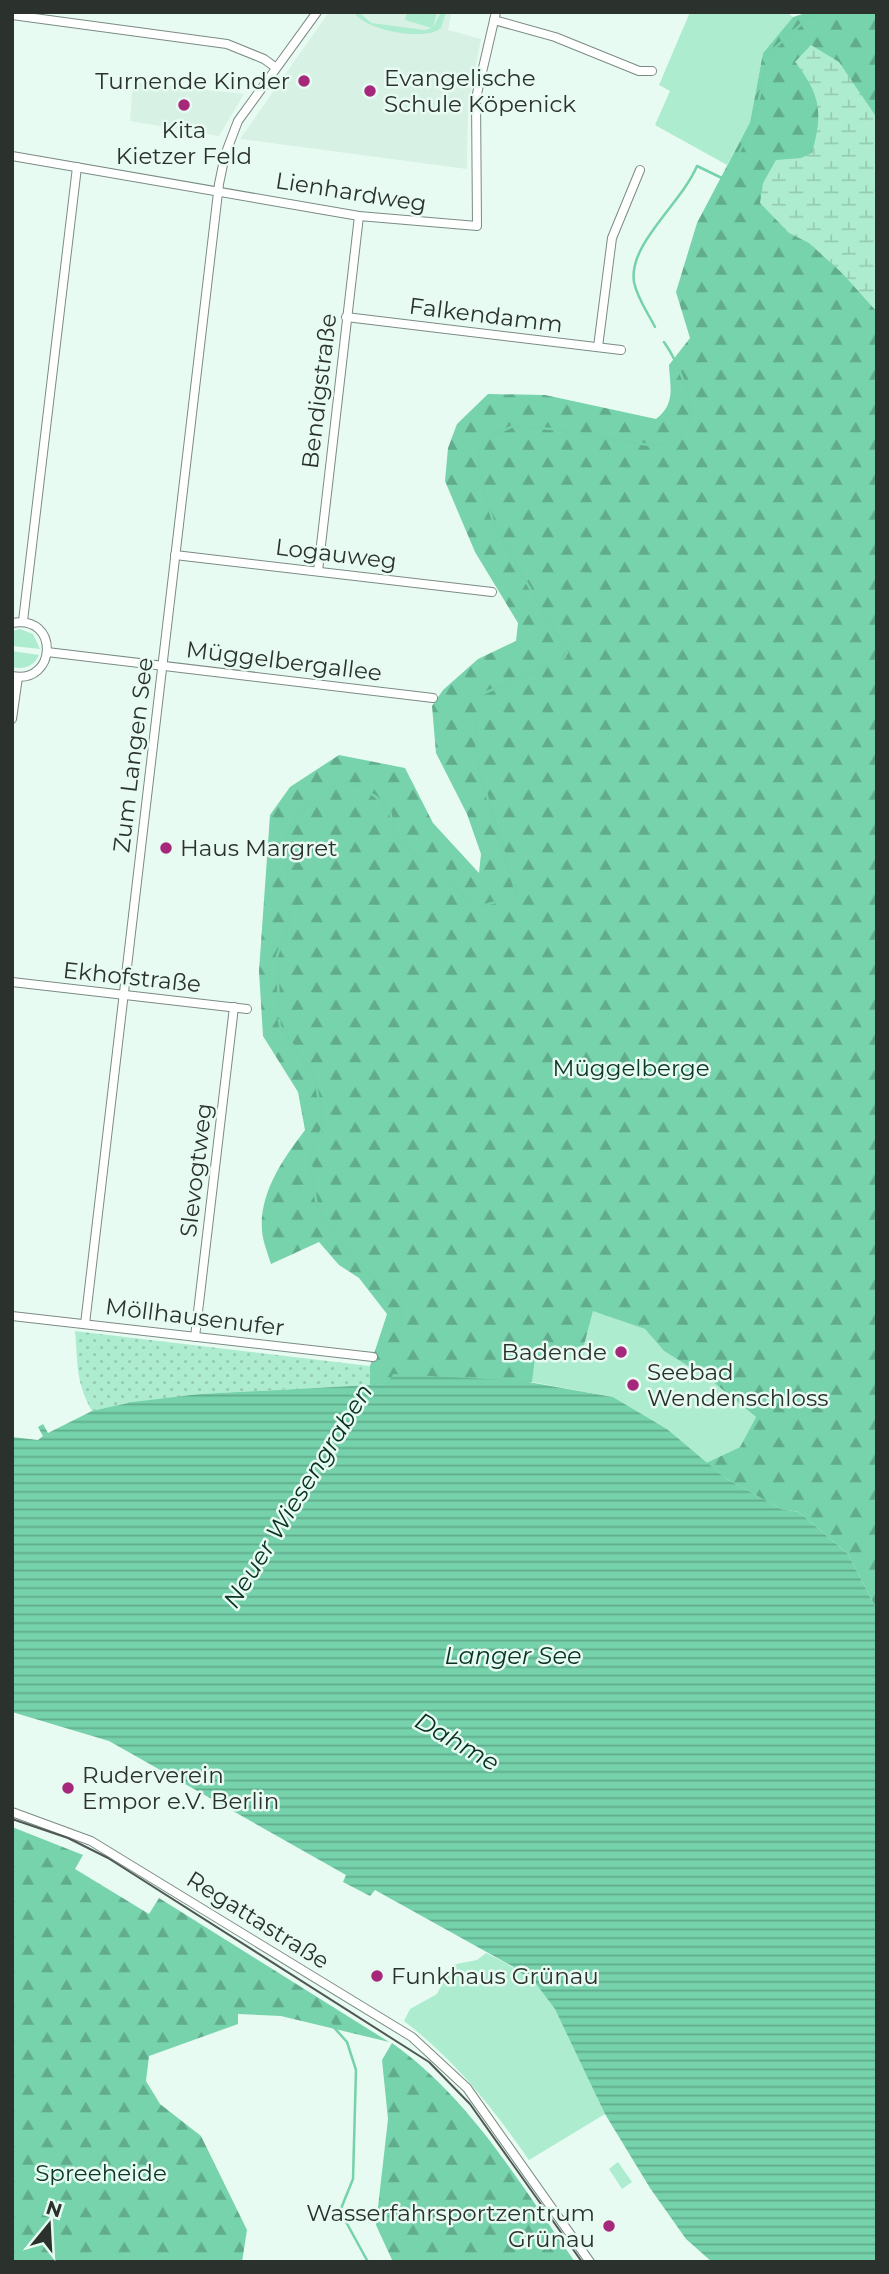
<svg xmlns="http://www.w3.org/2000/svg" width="889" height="2274" viewBox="0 0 889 2274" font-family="Montserrat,sans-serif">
<defs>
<pattern id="forest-firs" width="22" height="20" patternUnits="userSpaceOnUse" patternTransform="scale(1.75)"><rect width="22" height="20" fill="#76d3ac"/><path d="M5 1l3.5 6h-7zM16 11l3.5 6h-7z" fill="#61ac8c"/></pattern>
<pattern id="wetland-marsh" width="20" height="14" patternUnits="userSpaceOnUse" patternTransform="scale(1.75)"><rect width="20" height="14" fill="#aeecd0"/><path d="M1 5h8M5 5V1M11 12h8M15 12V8" fill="none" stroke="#96cbb3"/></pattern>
<pattern id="park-dots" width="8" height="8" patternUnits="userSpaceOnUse" patternTransform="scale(1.75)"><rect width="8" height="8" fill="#aeecd0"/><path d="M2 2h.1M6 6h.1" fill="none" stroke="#96cbb3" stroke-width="1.8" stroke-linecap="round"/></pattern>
<pattern id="water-rules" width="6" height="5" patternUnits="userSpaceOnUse" patternTransform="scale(1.75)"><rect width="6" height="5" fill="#75d2ab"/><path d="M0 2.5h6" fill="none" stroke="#60ab8c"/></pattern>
</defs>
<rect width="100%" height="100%" fill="#e8fbf2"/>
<g fill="#d7f1e5">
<path d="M329,12H452L448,30L481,39L468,107L467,169L240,139Z"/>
<path d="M133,82L244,94L219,136L130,121Z"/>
</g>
<g fill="#aeecd0">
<path d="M354,12H359L371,23L425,30L432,28L405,20L407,12H437L433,28L441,12H446L441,28C426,42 363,30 354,12Z"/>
<path d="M690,12H787L793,17L763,53L750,122L727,165L655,125L670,91L659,85Z"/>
<path d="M20,629L33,634L40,649L12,646V631Z"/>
<path d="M12,651L39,655C34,666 24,670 12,667Z"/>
<path d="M593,1310L645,1329L664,1351L712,1381L756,1417L740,1447L706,1463L667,1429L613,1397L532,1382L535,1359L584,1345Z"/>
<path d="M486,1953C504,1962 522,1971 537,1985C567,2015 587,2075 605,2114L529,2160C492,2107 455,2060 404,2021L410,2009L437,1994L452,1965L477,1960Z"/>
<path d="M618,2162L632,2182L622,2189L609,2169Z"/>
</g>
<g fill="url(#forest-firs)">
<path d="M809,12H877V1610L848,1554L799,1512L781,1509L768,1502L725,1478L706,1463L740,1447L756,1417L712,1381L664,1351L645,1329L593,1311L584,1345L535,1359L532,1382L370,1385V1366L387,1314L359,1278L339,1265L319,1242L271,1264C268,1254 263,1242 262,1231C259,1193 283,1159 305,1130L298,1092L263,1036L259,971L270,815L290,787L339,755L405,768L433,823L479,873L481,854L467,814L436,753L432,706L443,690L478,659L516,641L518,623L475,552L445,481L448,448L457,424L488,394L545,395L656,419C676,404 670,387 669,365L690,338L676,292L697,223L750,122L763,53L793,17Z"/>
<path d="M12,1827L83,1855L75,1869L149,1914L159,1898L389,2042L281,2016L238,2014V2024L149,2056L146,2081L160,2104L201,2136L247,2230L242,2262H12Z"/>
<path d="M392,2043C471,2099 520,2184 575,2262H393L376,2225L388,2119L382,2060Z"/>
</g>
<path fill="url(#wetland-marsh)" d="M811,45L839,62L877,118V312L842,273L809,243L789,233L760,203L763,183L776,160L801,158L812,153C823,113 821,95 795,62Z"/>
<path fill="url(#park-dots)" d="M75,1331L370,1366V1385L200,1394L92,1411C75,1381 78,1362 75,1331Z"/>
<path fill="url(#water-rules)" d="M393,1374L523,1381L613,1397L667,1429L725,1478L781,1509L799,1512L848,1554L877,1610V2262H712L686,2239L650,2188L605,2114L555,2009L537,1985L512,1966L375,1890L370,1896L343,1882L346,1875L109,1741L12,1712V1437L38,1440L43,1436L38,1427L43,1424L48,1433L92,1411L133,1402L200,1394L388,1384Z"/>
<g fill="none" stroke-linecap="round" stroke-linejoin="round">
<g stroke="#75d2ab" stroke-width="2.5">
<path d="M768,54L808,18L845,12"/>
<path d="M655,327C648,313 637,298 634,282C628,244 681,204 697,166L726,180L753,123L766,70"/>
<path d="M480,695L556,662L564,658L567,652L496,530L483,489L478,451L485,439L513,426L552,429L649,445L675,442C679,436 686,429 689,423C696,402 676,359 664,342"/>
<path d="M279,1008L277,956L290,920L285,851L288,830L309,801L341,783L355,784L375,796L390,811L395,838L478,907L517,896L478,766L475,723"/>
<path d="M279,1020L280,1026L314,1076L324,1124L310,1158L317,1207L348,1253L402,1305L399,1336"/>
<path d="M321,2013L347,2042L356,2070L353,2179L340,2211L368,2262"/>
</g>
<g stroke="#7b8b83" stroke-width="10">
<g id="street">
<path d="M12,15L227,44L264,59L275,67"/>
<path d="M494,20L555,37L639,71H652"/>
<path d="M12,156L359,216L477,226L476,98L496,12"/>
<path d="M346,317L621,350"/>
<path d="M598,347L612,238L640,170"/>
<path d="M175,555L492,592"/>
<path d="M318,571L359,216"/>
<path d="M23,621L77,167"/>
<path d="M12,623C60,614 57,685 12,676"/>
<path d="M47,652L433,698"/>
<path d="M12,719L18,677"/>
<path d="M12,982L247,1009"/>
<path d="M12,1316L373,1357"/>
<path d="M85,1324L219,184L225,155L238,121L317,12"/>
<path d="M195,1337L234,1007"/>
<path d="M12,1812L91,1841L412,2037L467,2088L590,2262"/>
</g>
</g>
<use href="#street" stroke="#fff" stroke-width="8"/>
<path stroke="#4f5853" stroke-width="2" d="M12,1819L68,1838L108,1858L429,2062L470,2104L582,2262"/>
</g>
<g fill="#a5287a" stroke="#e8fbf2" stroke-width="2.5">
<circle cx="304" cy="81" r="7"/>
<circle cx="370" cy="91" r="7"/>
<circle cx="184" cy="105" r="7"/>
<circle cx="166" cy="848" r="7"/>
<circle cx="621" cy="1352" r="7"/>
<circle cx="633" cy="1385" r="7"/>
<circle cx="68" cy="1788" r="7"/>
<circle cx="377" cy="1976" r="7"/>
<circle cx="609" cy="2226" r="7"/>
</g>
<g text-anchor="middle" stroke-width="5" stroke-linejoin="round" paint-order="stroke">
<g font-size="23" fill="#2b322e" stroke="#e8fbf2" text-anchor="start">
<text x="384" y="86">Evangelische<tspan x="384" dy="26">Schule Köpenick</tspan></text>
<text x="290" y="89" text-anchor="end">Turnende Kinder</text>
<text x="184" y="138" text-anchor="middle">Kita<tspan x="184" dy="26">Kietzer Feld</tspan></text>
<text x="180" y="856">Haus Margret</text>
<text x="607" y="1360" text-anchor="end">Badende</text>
<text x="647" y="1380">Seebad<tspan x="647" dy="26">Wendenschloss</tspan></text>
<text x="82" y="1783">Ruderverein<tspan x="82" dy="26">Empor e.V. Berlin</tspan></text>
<text x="391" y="1984">Funkhaus Grünau</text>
<text x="595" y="2221" text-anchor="end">Wasserfahrsportzentrum<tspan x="595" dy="26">Grünau</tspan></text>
</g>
<g font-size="23" fill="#2b322e" stroke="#e8fbf2">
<text transform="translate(351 192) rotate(9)" y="8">Lienhardweg</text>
<text transform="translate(486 315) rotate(7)" y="8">Falkendamm</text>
<text transform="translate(319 391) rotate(-83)" y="8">Bendigstraße</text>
<text transform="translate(336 554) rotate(7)" y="8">Logauweg</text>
<text transform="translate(284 661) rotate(7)" y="8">Müggelbergallee</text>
<text transform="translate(133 755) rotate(-83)" y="8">Zum Langen See</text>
<text transform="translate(132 977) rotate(6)" y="8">Ekhofstraße</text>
<text transform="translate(196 1170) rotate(-83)" y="8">Slevogtweg</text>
<text transform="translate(195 1317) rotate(7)" y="8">Möllhausenufer</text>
<text transform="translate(258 1920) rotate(32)" y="8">Regattastraße</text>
</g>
<g font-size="23" fill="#0c3627" stroke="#e8fbf2">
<text x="631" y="1076">Müggelberge</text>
<text x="101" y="2181">Spreeheide</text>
</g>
<g font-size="24" font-style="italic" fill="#073324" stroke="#e8fbf2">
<text transform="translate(298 1496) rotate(-58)" y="8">Neuer Wiesengraben</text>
<text x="513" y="1664">Langer See</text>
<text transform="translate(457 1742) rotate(30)" y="8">Dahme</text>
</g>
</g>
<rect width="889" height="2274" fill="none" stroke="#2b322e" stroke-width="28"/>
<g transform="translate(49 2225) rotate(18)" stroke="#e8fbf2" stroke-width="5" paint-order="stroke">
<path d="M0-5L12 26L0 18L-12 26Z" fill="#2b322e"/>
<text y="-10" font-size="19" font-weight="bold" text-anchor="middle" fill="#2b322e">N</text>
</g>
</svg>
